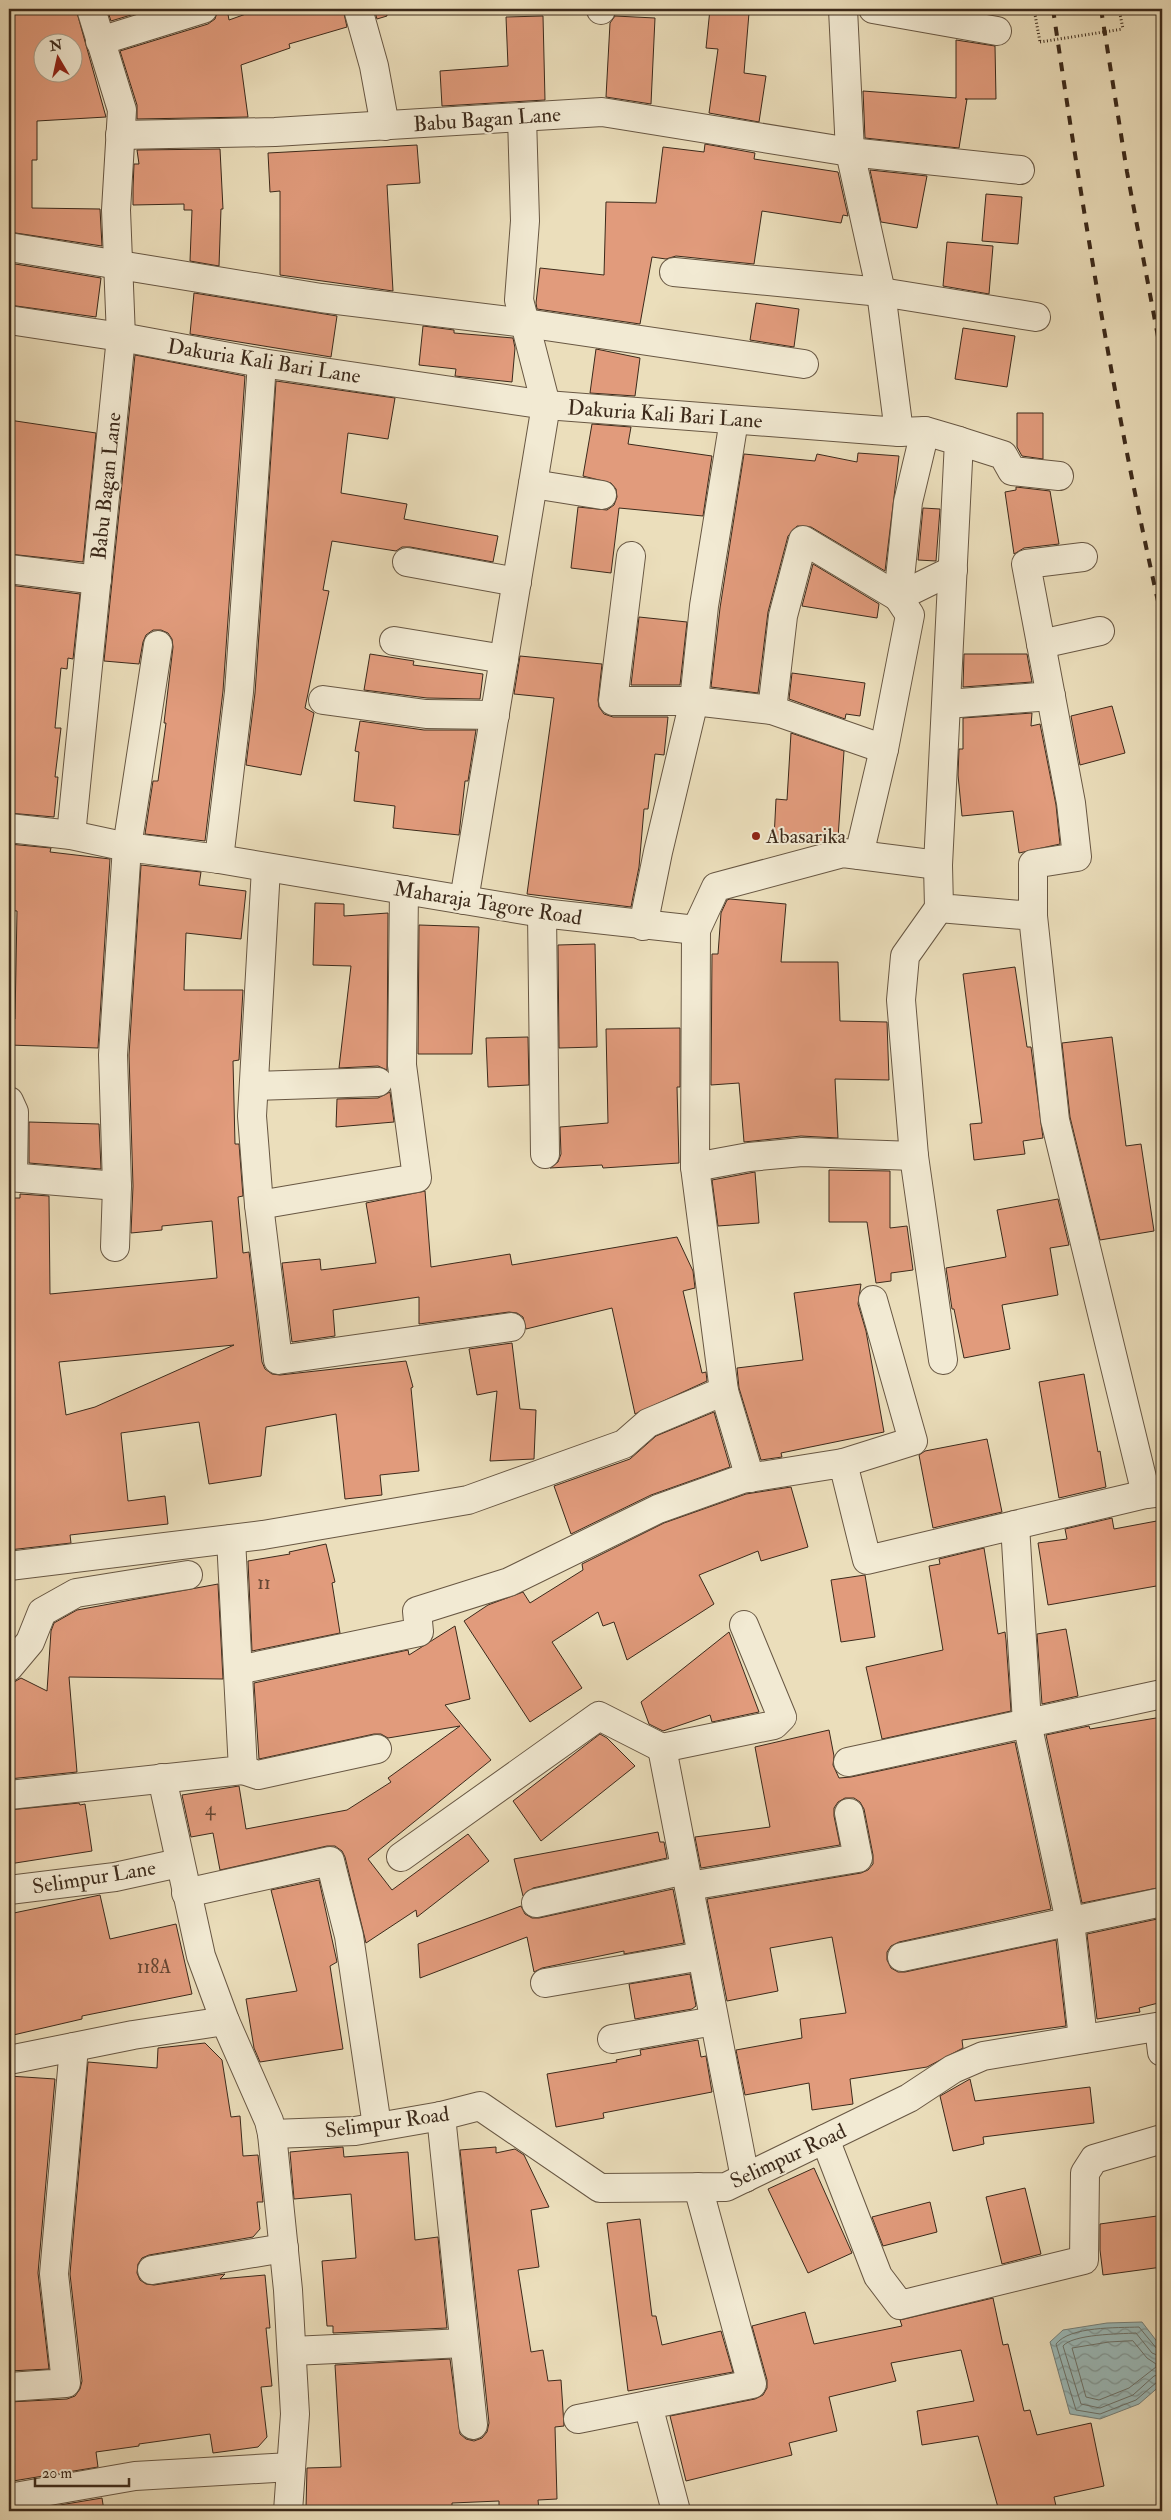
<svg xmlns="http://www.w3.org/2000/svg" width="1171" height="2520" viewBox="0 0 1171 2520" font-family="'IM FELL Double Pica',serif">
<defs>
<pattern id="water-waves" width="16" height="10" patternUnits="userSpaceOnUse" patternTransform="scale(1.25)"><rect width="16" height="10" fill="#9bbab9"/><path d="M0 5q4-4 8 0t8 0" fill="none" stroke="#809796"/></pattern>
</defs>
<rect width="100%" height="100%" fill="#ebdebb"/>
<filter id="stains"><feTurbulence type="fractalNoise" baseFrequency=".004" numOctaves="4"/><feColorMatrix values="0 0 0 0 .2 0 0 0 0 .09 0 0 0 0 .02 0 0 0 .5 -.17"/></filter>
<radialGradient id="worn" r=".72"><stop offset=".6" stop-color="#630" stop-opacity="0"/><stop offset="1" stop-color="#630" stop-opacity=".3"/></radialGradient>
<path fill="url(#water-waves)" stroke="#75807a" d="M1142,2322L1162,2348V2384L1139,2404L1100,2419L1070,2414L1050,2342L1063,2330L1107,2323Z"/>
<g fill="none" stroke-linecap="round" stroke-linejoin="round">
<g stroke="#6c726a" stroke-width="1">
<path d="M1133,2341L1147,2358L1156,2364V2367L1129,2388L1099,2400L1086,2397L1072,2348L1109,2342Z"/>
<path d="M1162,2350L1157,2349L1139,2327C1117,2328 1070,2326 1056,2344L1076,2410L1100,2414L1136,2400L1157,2382L1162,2381"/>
<path d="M1162,2357L1152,2353L1136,2333C1119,2334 1073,2334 1063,2346L1081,2404L1100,2408L1133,2395L1154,2376L1162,2374"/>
</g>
</g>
<g fill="#e19b7c" stroke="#3c2a1b" fill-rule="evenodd">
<path d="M9,9H76L106,117L37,121V160H32V208L100,209L102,246L9,232ZM42,42H72V72H42Z"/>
<path d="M107,9H151L111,21Z"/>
<path d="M218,9H227L229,20L260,9H343L347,27L289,44L290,48L241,65L248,117L137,119V105L120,51L208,24L215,19Z"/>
<path d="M374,9H386L387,16L377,19Z"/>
<path d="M710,9L749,13L744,73L766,76L759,122L709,113L718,49L706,48Z"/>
<path d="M961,9H992L993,14Z"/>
<path d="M543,16L545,100L442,106L440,71L508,66L506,17Z"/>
<path d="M615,16L655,18L651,104L606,97L610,23Z"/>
<path d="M956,40L995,46L996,99H965H967L959,148L865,138L863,91L956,98Z"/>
<path d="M705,144L755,153L754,159L838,172L848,216L843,215L841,223L762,211L754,264L676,256L666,259L652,257L640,324L537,309L536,303L540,268L604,275L606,202L656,203L663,147L704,152Z"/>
<path d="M417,145L420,183L387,185L393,291L280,275V191L270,192L268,153Z"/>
<path d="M220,149L223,209H221L219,266L190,261L192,210H184V204L133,205V188L134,164H139L137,150Z"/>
<path d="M870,170L927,176L917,228L881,222Z"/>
<path d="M986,194L1022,197L1018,244L982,241Z"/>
<path d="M947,242L993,246L989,294L943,286Z"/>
<path d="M9,263L101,278L96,317L9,305Z"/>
<path d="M194,293L337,316L331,357L190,334Z"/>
<path d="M756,303L799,309L794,347L750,340Z"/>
<path d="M423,326L454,330V333L513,338L515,348L512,382L455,376L456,369L419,365Z"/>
<path d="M963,328L1015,336L1007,387L955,379Z"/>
<path d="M596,349L640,358L635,396L590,393Z"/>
<path d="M135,355L245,376L223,691L205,841L145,834L153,781H158L166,723H164L173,647L172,639L168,633L161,630H153L146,635L143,642L139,664L104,661Z"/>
<path d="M276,381L395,398L388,439L348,433L341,493L407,504L404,519L498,536L493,562L410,547H402L396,551L332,541L323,590L329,591L305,708L314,713L301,775L246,765L255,693Z"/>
<path d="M1017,413H1043V459L1022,456L1017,447Z"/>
<path d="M9,420L96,433L83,562L9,554Z"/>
<path d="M592,424L631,427L628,444L712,456L703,516L619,508L611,573L571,568L578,507L607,510L614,505L617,497L616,489L611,483L583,476Z"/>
<path d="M858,453L899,456L885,571L811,527L797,526L788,536L768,612L758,693L711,687L720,608L744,454L815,461L817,454L857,462Z"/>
<path d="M1016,487L1050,491L1059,544L1024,548L1014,554L1005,492L1016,490Z"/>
<path d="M923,508L940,509L936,561L918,560Z"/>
<path d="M813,564L879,604L877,618L802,606Z"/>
<path d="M9,585L80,594L73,659L68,658L67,669L61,668L55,728H61L55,777H58L54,817L9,813Z"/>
<path d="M639,617L687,622L680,685H631Z"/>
<path d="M370,654L414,661L413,665L483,674L480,699L427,698L364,690Z"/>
<path d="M964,654H1027L1032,682L963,687Z"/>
<path d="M520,656L602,664L598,700L599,707L604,714L613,717H668L664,755L655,754L648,809H644L639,867L631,907L527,894L554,698L514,694Z"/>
<path d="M792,673L865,683L860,716L846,714L845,719L789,699Z"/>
<path d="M1112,706L1125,753L1080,765L1071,716Z"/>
<path d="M1032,713L1031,726L1040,724L1056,805L1060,844L1019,853L1013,811L962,816L958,775L959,749H963V718Z"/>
<path d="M360,721L424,730H476L468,781H465L459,835L393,828L395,806L354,801L359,752L355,751Z"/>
<path d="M791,733L844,751L838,838L825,842L774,839L776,799L787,800Z"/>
<path d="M9,844L51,848L50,852L110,859L98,1048L9,1045V1019H15L17,911L9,910Z"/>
<path d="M141,865L201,872L199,885L246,891L241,939L186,933L184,990H243L239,1060L233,1061L235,1144H239L243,1196L238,1197L243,1253L249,1252L262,1362L265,1369L272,1374L280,1375L406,1361L413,1387L411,1388L419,1471L380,1475L382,1495L345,1499L336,1414L266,1427L261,1476L209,1484L199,1422L121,1433L128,1501L165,1496L168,1524L70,1535L71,1543L9,1550V1198H20V1194L49,1196L50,1294L217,1278L212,1221L162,1226V1230L131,1233L133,1186L129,1055ZM234,1345L95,1407L66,1415L59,1362Z"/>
<path d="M730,899L786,904L781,962H838L840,1021L887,1022L889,1080L835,1079L838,1138L801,1136L744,1142L739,1083L711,1085L712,954H718L721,913L727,900Z"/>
<path d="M315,903L344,904V916L388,913L387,1070L378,1066L339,1068L351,966L313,965Z"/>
<path d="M419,925L479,927L472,1054H418Z"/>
<path d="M595,944L597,1047L559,1048L558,945Z"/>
<path d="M1015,967L1027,1047H1031L1043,1138L1023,1141L1025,1154L974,1160L970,1124L982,1123L963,974Z"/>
<path d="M680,1028V1087H677L679,1163L603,1168L602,1165L550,1168L558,1162L561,1154L560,1127L608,1123L606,1029Z"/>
<path d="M528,1037L529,1085L488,1087L486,1038Z"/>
<path d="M1112,1037L1126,1146L1141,1144L1154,1231L1100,1240L1070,1117L1062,1043Z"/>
<path d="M390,1092L394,1122L336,1127L337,1099L378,1098Z"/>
<path d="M29,1122L99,1124L101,1169L29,1163Z"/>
<path d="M829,1170L890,1171V1228L907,1226L913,1270L891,1273V1281L876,1283L867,1222H829Z"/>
<path d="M755,1172L759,1223L718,1226L712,1180Z"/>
<path d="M425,1191L431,1267L510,1254L512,1265L677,1237L693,1271L695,1288L683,1291L702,1373L706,1372L707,1381L635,1414L612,1308L526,1329L523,1317L517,1313L509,1312L419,1324V1297L333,1310L335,1336L292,1342L282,1263L320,1259L321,1270L376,1263L366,1203Z"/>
<path d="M1058,1199L1069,1245L1050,1248L1058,1295L1002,1305L1010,1349L964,1358L954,1309H952L946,1268L1006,1257L997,1210Z"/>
<path d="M861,1284L858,1304L866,1331L884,1432L781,1453L782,1457L761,1460L739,1388L737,1368L803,1360L794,1293Z"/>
<path d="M512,1343L520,1409L536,1410L534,1459L490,1461L497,1391L477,1395L469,1349Z"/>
<path d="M1084,1374L1098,1452L1100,1451L1106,1487L1059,1498L1039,1382Z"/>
<path d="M714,1412L730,1467L651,1495L571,1534L554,1486L630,1459L656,1436Z"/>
<path d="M987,1439L1002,1512L933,1528L919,1455L925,1451Z"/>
<path d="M791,1487L808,1547L761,1561L758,1551L699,1575L714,1604L627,1660L614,1622L603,1626L598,1612L552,1642L582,1688L530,1722L464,1621L488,1605L523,1592L530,1603L583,1570L582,1564L664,1523L746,1494Z"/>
<path d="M1112,1518L1114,1529L1162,1520V1585L1048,1605L1038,1543L1067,1539L1065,1529Z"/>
<path d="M326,1544L335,1582L332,1583L340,1633L252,1651L248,1561L290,1554L289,1552Z"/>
<path d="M984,1548L998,1634L1005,1632L1006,1640L1011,1711L882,1739L866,1667L943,1650L929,1566L940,1564L939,1559Z"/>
<path d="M865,1575L875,1637L841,1642L831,1580Z"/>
<path d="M218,1584L223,1679L69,1677L77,1772L9,1779V1685L21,1678L47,1691L51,1631L54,1623L77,1610Z"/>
<path d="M455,1626L470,1699L445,1705L491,1760L368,1859L392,1890L468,1834L489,1861L417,1917L416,1910L366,1943L345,1857L342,1851L335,1846H327L220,1870L213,1833L191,1837L182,1795L239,1786L246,1829L347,1810L391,1782L388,1778L460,1726L388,1738L381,1734H374L259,1759L254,1683L408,1650L409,1655Z"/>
<path d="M1066,1629L1078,1696L1042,1704L1037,1634Z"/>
<path d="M729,1632L759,1712L712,1722L710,1715L663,1731L649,1724L641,1702Z"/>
<path d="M1162,1717V1887L1082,1903L1046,1735L1089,1726L1090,1729Z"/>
<path d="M829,1730L834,1756L833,1765L839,1778L851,1777L1015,1742L1051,1909L899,1942L891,1946L887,1952V1960L891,1968L898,1972H905L1056,1940L1066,2026L962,2040L963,2048L927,2067L850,2079L853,2104L812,2110L809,2083L745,2095L736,2050L802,2038L800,2019L846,2013L832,1937L770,1948L778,1991L727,2001L707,1899L861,1873L868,1870L873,1864V1855L864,1809L860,1802L854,1798H845L838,1802L834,1808V1816L840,1845L701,1868L695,1837L770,1827L755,1747Z"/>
<path d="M600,1734L607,1738L635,1766L541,1841L513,1801Z"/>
<path d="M79,1803L80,1805L85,1804L92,1851L9,1864V1810Z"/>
<path d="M658,1832L660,1842H664L667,1858L533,1888L523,1896L514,1859Z"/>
<path d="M319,1880L337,1962L330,1966L343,2049L260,2062L254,2048L246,1999L297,1991L271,1890Z"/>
<path d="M673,1889L684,1943L624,1954V1951L542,1968L534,1972L527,1937L420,1978L418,1944L521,1906L525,1914L532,1918H539Z"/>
<path d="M100,1895L110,1939L176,1924L192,1994L82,2016V2019L9,2036V1914Z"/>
<path d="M1162,1918V2002L1139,2008L1140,2012L1097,2019L1087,1934Z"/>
<path d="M690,1974L696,2006L692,2009L635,2019L629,1984Z"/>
<path d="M698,2040L701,2057L706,2056L712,2092L603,2113L604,2118L556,2127L547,2074L617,2062L616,2060L641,2055L640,2050Z"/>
<path d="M205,2043L222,2060L231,2117L240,2116L243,2156L258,2155L263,2202H257L260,2229L253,2237L149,2255L142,2258L138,2264L137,2273L140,2280L146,2284L154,2285L225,2274L220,2279L265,2275L270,2328H266L272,2386L261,2387L267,2437L258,2447L213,2453L210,2434L139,2444V2446L96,2452L98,2467L13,2481L9,2445V2402L67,2399L75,2396L80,2389L82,2381L70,2274L88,2062L157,2068L158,2048Z"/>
<path d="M9,2076L55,2079L38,2273L49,2369L9,2371Z"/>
<path d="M970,2079L975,2101L1090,2087L1094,2123L983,2137L984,2144L953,2151L940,2096Z"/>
<path d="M343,2147L344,2157L408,2152L415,2240L438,2237L447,2328L333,2333V2326H327L322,2261L356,2258L351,2194L294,2199L290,2152Z"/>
<path d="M496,2147V2153L515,2149L524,2155L549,2207L531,2210L539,2267L518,2270L531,2352L543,2350L548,2381L561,2380L564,2426L555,2427L557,2499L538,2500L539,2511H499V2501L452,2503V2511H336V2507L306,2508L307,2468L341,2467L335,2365L450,2359L460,2434L466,2439L474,2441L482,2438L487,2432L489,2423L460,2150Z"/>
<path d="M814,2168L852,2253L808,2273L768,2189Z"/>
<path d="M1025,2188L1041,2254L1002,2264L986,2197Z"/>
<path d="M930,2202L937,2232L883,2246L872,2217Z"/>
<path d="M1157,2216L1162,2267L1103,2275L1100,2250V2224Z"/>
<path d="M640,2219L652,2316H656L662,2345L721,2331L733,2372L628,2391L607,2223Z"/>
<path d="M993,2298L1003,2345L1008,2344L1024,2411L1030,2410L1037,2435L1091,2423L1104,2486L1054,2497L1056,2506L1038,2511H999L978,2436L922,2445L917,2411L974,2401L961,2350L891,2363L896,2381L829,2397L837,2431L789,2443L792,2455L686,2481L670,2416L755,2399L763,2395L767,2388V2380L752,2326L805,2312L814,2344L902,2326L900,2320Z"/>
<path d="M102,2498L104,2511H24Z"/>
</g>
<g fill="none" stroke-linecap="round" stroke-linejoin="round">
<g stroke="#685743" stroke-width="30">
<g id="minor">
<path d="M358,9L374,66L385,126"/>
<path d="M873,9L997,31"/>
<path d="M601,10V9"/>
<path d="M100,41L203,9"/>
<path d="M120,135L275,132L602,112L850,152L1020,170"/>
<path d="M9,247L321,298L525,323L804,364"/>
<path d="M674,272L881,292L1036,317"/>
<path d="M9,320L121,337L262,363L546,405L899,432L881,292L850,152L843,9"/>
<path d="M899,432L925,431L959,441L938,865L939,908L1033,916L1055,1120L1146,1494"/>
<path d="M959,441L1003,455L1012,471L1059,476"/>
<path d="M533,484L602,495"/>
<path d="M631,556L613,701H694L772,710L884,749"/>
<path d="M407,562L517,582"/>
<path d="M9,569L97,580"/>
<path d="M394,641L504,659"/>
<path d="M1041,644L1100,631"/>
<path d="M323,700L426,714L495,715"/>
<path d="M947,704L1051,696"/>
<path d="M772,710L783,616L803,540L898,597L953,570"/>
<path d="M9,828L71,835L127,847L219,859L542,913L696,930L716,887L843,853L938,865"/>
<path d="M71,835L121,337L116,210L122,110L91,9"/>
<path d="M859,855L884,749L910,615L898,597L908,502L925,431"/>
<path d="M219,859L239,692L262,363"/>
<path d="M266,868L252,1116L259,1205L278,1360L511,1327"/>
<path d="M464,900L546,405L519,300L525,221L522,117"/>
<path d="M939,908L905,956L901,1000L914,1156L943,1360"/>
<path d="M542,913L545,1154"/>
<path d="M1033,916V864L1077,857L1071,803L1026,564L1083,557"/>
<path d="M643,926L658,852L694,701L704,606L734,420"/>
<path d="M254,1086L378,1082"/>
<path d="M9,1101L14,1112L13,1177"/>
<path d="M695,1167L749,1157L802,1152L914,1156"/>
<path d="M9,1177L117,1186"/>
<path d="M259,1205L417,1178L402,1065L404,890"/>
<path d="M115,1247L117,1186L113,1055L127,847L158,645"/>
<path d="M724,1391L750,1478"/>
<path d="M843,1463L913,1441L873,1300"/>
<path d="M1015,1525L1027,1723L1070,1921L1083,2039"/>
<path d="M9,1566L263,1535L468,1500L624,1444L648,1423L724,1391L695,1167L696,930"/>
<path d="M9,1667L30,1642L42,1612L76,1593L188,1575"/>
<path d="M238,1670L419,1632L417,1611L509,1582L658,1509L742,1479L843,1463L867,1560L1146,1494L1162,1492"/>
<path d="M662,1748L745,2178"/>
<path d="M848,1762L1162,1694"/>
<path d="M243,1770L258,1775L377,1749"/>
<path d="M162,1778L201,1956L225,2021"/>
<path d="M9,1795L243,1770L231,1539"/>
<path d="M401,1857L599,1716L662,1748L774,1725L782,1717L744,1625"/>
<path d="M689,1886L858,1858L849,1813"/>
<path d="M9,1890L115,1877L179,1863"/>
<path d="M186,1893L330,1861L349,1936L377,2126"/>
<path d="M536,1903L685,1870"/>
<path d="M902,1957L1162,1902"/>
<path d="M545,1983L702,1956"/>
<path d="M1159,2027L1162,2052"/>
<path d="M612,2039L714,2021"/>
<path d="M9,2060L133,2035L225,2021L269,2121L272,2134L288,2290L295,2414L288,2511"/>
<path d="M441,2116L473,2425"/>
<path d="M272,2134L355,2131L441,2116L480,2106L600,2188L726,2187L909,2098L953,2069L983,2056L1162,2026"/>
<path d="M825,2139L878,2276L900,2305L1084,2260L1085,2173L1094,2159L1162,2139"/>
<path d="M152,2270L284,2248"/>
<path d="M292,2351L464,2343"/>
<path d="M9,2387L66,2383L54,2274L74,2047"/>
<path d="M578,2419L648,2405"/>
<path d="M9,2498L135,2476L291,2467"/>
<path d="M676,2511L648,2405L752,2384L698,2187"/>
</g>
</g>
<g stroke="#3c2a1b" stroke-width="3" stroke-dasharray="1 2.5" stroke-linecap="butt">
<path d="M1034,9L1040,42"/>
<path d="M1119,9L1123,29"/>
</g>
<use href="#minor" stroke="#f2ead3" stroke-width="28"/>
<g stroke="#3c2a1b" stroke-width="4" stroke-dasharray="9 9" stroke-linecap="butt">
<path d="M1053,9C1083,213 1116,417 1162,619"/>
<path d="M1101,9L1127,172L1162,358"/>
</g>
<path stroke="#3c2a1b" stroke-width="3" stroke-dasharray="1 2.5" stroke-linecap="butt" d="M1040,42L1123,29"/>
</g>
<circle fill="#8f2418" stroke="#f2ead3" stroke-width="2" cx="756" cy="836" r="5"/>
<g text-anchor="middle" stroke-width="4" stroke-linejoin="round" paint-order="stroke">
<g font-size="19" fill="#654633">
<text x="264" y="1589">11</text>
<text x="210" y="1815">4</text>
<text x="154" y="1973">118A</text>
</g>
<g font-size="21" fill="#3c2a1b" stroke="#f2ead3">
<text transform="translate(487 119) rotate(-4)" y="7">Babu Bagan Lane</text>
<text transform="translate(264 361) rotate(9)" y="7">Dakuria Kali Bari Lane</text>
<text transform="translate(665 414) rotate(4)" y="7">Dakuria Kali Bari Lane</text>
<text transform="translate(106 486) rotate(-84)" y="7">Babu Bagan Lane</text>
<text transform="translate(488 903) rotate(9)" y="7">Maharaja Tagore Road</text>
<text transform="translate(94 1877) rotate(-9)" y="7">Selimpur Lane</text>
<text transform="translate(387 2122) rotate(-8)" y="7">Selimpur Road</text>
<text transform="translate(788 2156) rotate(-25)" y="7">Selimpur Road</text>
</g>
<g font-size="21" fill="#3c2a1b" stroke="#f2ead3" text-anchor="start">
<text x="766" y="843">Abasarika</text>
</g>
</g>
<rect width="1171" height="2520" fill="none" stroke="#ebdebb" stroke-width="30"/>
<rect x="10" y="10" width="1151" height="2500" fill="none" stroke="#3c2a1b" stroke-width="2.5"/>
<rect x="15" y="15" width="1141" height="2490" fill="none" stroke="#3c2a1b"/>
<g transform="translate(58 58) rotate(351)"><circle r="24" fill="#f2ead3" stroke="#a99d89"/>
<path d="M0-4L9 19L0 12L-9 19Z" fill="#8f2418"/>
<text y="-8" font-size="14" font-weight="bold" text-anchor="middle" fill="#3c2a1b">N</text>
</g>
<path d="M35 2478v8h94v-8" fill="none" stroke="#3c2a1b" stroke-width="2.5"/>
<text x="42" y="2478" font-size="15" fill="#3c2a1b" stroke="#f2ead3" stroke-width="4" paint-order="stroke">20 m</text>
<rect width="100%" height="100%" filter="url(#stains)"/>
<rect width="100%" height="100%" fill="url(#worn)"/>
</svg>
